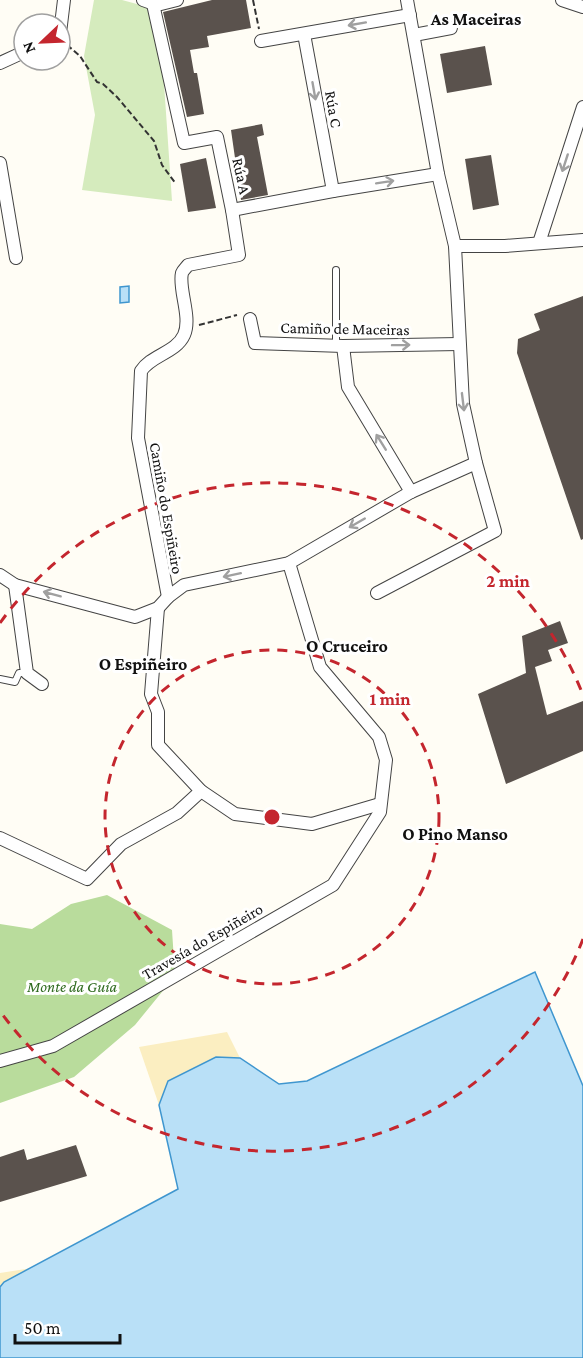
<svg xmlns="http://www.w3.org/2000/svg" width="583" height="1358" viewBox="0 0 583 1358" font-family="'Crimson Pro',serif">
<rect width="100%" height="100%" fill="#fffdf5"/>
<path fill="#d5ebbd" d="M94,0H122L159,10L172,201L82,190L95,115L84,56Z"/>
<path fill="#b9dc9c" d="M107,895L172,930L175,976L135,1025L74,1077L0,1103V924L32,929L71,904Z"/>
<g fill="#fbeec1">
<path d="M227,1032L240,1058C207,1071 186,1080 159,1105L139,1047Z"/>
<path d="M32,1268L0,1307V1273Z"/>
</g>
<g fill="#b9e0f7" stroke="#3f96cf" stroke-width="1.5">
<path d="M129,286V302L120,303V287Z"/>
<path d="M535,972L583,1086V1358H0V1287L4,1282L178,1189L159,1105L168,1081L216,1057L240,1058L279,1084L307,1081Z"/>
</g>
<g fill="#5a524d">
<path d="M212,0H246L251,28L207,36L209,47L190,50L194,73H197L204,114L187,117L163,12Z"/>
<path d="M485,46L492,85L447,93L440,54Z"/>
<path d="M262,124L264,135L257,137L268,195L241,200L231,130Z"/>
<path d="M491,155L499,205L473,210L465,159Z"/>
<path d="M206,158L216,208L188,212L180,164Z"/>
<path d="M583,296V539L581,540L517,353L518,339L540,330L534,314Z"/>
<path d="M560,621L568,643L548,650L552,661L535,667L547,715L583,701V751L506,784L478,694L526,673L522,636Z"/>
<path d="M76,1145L87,1176L0,1202V1157L24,1149L27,1160Z"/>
</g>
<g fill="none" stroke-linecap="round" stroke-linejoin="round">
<g stroke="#444" stroke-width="8">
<g id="service">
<path d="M336,270V346"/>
<path d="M0,679L15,682L19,673H27"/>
</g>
</g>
<g stroke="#444" stroke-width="14">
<g id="minor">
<path d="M143,0L157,5L177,0"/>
<path d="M562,0L583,7"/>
<path d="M153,4L184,143L217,137L232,210L239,255L188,265C186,268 183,270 182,273C178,289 192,317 184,335C176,353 151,355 141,371L138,438L168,597"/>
<path d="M60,33L64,0"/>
<path d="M304,34L333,191"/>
<path d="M414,35L451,28"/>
<path d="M261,41L410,15"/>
<path d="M0,63L24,52"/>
<path d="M0,163L16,258"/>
<path d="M232,210L333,191L438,174"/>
<path d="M539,243L583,107"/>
<path d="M455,246H505L583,240"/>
<path d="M250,319L255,343L343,346L459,344"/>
<path d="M343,346L348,387L411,492"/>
<path d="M0,575L15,585L135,617L158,608L168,597L184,585L289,563L411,492L476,463L463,404L455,246L438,174L407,0"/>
<path d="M15,585L27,673L42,684"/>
<path d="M377,593L495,531L476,463"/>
<path d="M158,608L151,694L158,712V745L201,791L235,814L312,824L380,804"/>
<path d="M0,838L87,879L121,844L177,813L201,791"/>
<path d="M0,1061L53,1046L333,885L380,812L386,760L379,737L320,667L289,563"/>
</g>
</g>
<g stroke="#333" stroke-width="2" stroke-dasharray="6 3" stroke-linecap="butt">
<path d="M253,0L259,29"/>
<path d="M67,45L80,56L97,82L103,84L117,97L154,141L162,165L176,184"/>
<path d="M199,325L237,315"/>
</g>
<use href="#service" stroke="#fff" stroke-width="6"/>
<use href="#minor" stroke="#fff" stroke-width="12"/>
</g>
<defs><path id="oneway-shaft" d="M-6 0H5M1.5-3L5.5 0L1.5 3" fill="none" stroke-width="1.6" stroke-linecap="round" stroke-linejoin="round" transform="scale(1.5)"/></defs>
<g stroke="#a0a0a0">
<use href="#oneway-shaft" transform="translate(357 24) rotate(170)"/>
<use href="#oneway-shaft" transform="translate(314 91) rotate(80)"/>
<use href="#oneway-shaft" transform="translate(565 163) rotate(108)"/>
<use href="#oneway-shaft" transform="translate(385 182) rotate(-9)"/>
<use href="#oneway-shaft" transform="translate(401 345) rotate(-1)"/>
<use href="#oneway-shaft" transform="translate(463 402) rotate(83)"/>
<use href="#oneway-shaft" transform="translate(381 442) rotate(-122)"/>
<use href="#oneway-shaft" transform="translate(357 523) rotate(150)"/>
<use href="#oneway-shaft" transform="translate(232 575) rotate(168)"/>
<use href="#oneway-shaft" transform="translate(52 594) rotate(-165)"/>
</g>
<g fill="none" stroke="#c4262e" stroke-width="3" stroke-dasharray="10 8">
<circle cx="272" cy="817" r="167"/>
<path d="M583 939A334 334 0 0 1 0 1011M0 623A334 334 0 0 1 583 695"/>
</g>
<g text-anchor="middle" stroke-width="6" stroke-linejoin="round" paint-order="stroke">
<g font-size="16" fill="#111" stroke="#fff">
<text transform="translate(334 109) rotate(80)" y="6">Rúa C</text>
<text transform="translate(242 176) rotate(78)" y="6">Rúa A</text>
<text transform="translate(345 328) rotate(1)" y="6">Camiño de Maceiras</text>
<text transform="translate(167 508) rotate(80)" y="6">Camiño do Espiñeiro</text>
<text transform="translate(202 941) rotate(-30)" y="6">Travesía do Espiñeiro</text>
</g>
<g font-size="16" font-style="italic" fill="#2f6b1f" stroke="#fff">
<text x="72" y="992">Monte da Guía</text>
</g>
<g font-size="18" font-weight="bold" fill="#111" stroke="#fff">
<text x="476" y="25">As Maceiras</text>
<text x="347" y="652">O Cruceiro</text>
<text x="143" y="670">O Espiñeiro</text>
<text x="455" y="840">O Pino Manso</text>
</g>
</g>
<circle cx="272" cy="817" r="9" fill="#c4262e" stroke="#fff" stroke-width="3"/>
<g font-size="18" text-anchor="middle" font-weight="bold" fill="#c4262e" stroke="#fff" stroke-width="6" stroke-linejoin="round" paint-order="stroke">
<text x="508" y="587">2 min</text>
<text x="390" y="705">1 min</text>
</g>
<g transform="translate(42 42) rotate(247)"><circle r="28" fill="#ffffff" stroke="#a0a0a0" stroke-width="1.5"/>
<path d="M0-4.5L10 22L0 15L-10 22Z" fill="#c4262e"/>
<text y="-9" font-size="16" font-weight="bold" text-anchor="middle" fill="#111111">N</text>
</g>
<path d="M15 1334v9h105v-9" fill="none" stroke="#111111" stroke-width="3"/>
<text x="24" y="1334" font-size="18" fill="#111111" stroke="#ffffff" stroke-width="4.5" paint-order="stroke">50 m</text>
</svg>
